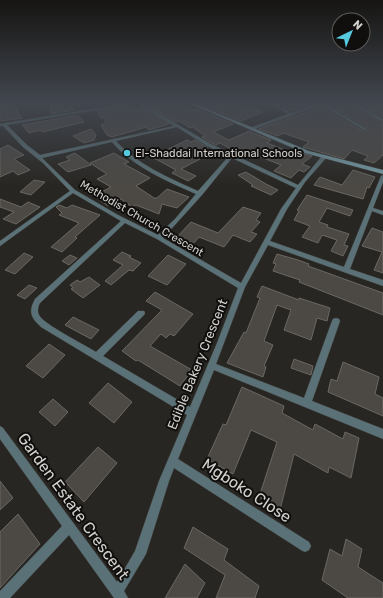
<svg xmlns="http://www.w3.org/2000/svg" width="383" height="598" viewBox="0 0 383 598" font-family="Rubik,sans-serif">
<rect width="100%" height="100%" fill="#282622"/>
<g fill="#4c4944" stroke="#6b6863">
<path d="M0,103H12L22,118L0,121Z"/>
<path d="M49,103H63V109L71,107L74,110L51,114Z"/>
<path d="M153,103H175L194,110L197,109L233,124L213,132L229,140L249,131L251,132L271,140L267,143L285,150L295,153L297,151L312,156L302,164L310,167L304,172L299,170L291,178L274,171L281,165L235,147L231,149L220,143L216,145L212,143L202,137L205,136L193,127L190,128L179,121L176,122L147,105Z"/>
<path d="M229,103H238L247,108L253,107L263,112L241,121L204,106L210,107Z"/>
<path d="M280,103H311L312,104L291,111Z"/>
<path d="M337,103H350L383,123V155L374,163L364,160L368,156L352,150L344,159L303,147L309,142L283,133L278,136L259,129L321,107L363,131L368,130V128L328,105Z"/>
<path d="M358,103H383V117Z"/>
<path d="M129,106L134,110L141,107L169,124L149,130L146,127L112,137L107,135L101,125L106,123L104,117L101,118L97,111Z"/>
<path d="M78,115L84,122L42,132L41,130L29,133L22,125Z"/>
<path d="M91,129L96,135L94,140L84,143L73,136Z"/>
<path d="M187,140L191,142L195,140L208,148L202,151L206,153L197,157L200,159L181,169L196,176L188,181L172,173L176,170L152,157Z"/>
<path d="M8,145L24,155L14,159L30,170L18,175L13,171L0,177V149Z"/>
<path d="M75,153L91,165L68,172L58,164L70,160L66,157Z"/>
<path d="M114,153L129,162L124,164L150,178L136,186L154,198H157L167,189L189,197L177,208L162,204L159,214L136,205L132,207L121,199L108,206L94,196L111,187L97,179L107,174L90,163Z"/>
<path d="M353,170L375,177L369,188L367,187L363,199L314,185L320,177L342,185Z"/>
<path d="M246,172L266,184L278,190L271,195L251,186L253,185L238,175Z"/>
<path d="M34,180L45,182L31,195L20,192Z"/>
<path d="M307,195L353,210L350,216L327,208L319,222L328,225L327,227L349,234L344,245L348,246L343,256L331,251L337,240L322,235L318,243L302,237L310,226L294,220L299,211L297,210Z"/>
<path d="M0,199L21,207L28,202L40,207L16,224L3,219L14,212L0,207Z"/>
<path d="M59,205L67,208L72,205L100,215L75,237L77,238L62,252L51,247L79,223L59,215L62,213L56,207Z"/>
<path d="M243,207L261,213L256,220L260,222L251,232L257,234L250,242L233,235L224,247L199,237L192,245L176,238L191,222L218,233Z"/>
<path d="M372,228L383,232V273L374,270L382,252L362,246Z"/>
<path d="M122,252L131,256L129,257L141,263L133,271L129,270L111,285L105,281L123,265L113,260Z"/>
<path d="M24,253L33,257L15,274L5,270Z"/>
<path d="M277,254L298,260L309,264L308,266L383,293V315L299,282L300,280L273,271L276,264L273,263Z"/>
<path d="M70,255L77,258L69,265L62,261Z"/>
<path d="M168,255L186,264L167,285L148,276Z"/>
<path d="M89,277L100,285L83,298L71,289L73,288L70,285L77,280L80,282Z"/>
<path d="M29,285L37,288L25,299L17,295Z"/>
<path d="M262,286L299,300V298L330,308L327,321L317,318L311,340L284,330L291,310L277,305L264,341L273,345L264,366L266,367L263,377L227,363L244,332L246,333L260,298L257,297Z"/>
<path d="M155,292L193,314L174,336L170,334L166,338L161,334L150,346L192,370L180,386L138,360L136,361L122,351L162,310L146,301Z"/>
<path d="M73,317L99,330L91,339L65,325Z"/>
<path d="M49,344L65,355L43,378L26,366Z"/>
<path d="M294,359L313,366L311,375L291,368Z"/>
<path d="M343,362L379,377L375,394L383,398V416L328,392L331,379L337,381Z"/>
<path d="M108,383L132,402L114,423L89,403Z"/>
<path d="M242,387L284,406L282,413L313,430L315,424L343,439L345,432L359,438L351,478L329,467L328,473L294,454L280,510L259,497L277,442L251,430L233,474L207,459L223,424L226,425Z"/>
<path d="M53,399L68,412L55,426L39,412Z"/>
<path d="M98,447L117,463L84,502L65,482Z"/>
<path d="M0,481L13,498L0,510Z"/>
<path d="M18,514L40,544L0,588V532Z"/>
<path d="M193,527L228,549L224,560L259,586L255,598H216L225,575L184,548Z"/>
<path d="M346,539L362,549L358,567L383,583V598H348L322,580L330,549L342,556Z"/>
<path d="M185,564L205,583L197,598H165Z"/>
</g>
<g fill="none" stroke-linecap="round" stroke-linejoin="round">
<g stroke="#43413e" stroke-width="1">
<g id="street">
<path d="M129,103H137L7,125L27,145L40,155L174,126L137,103H141L211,144L298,185L322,156H326V158L305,182L287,209L270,241L344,267L381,176L383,175V182L373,208L383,211V215L372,211L350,269L383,280V286L268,245L245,287L216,364L304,398L332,321L333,319L336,318L339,319L340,321L312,401L383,429V439L214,370L178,459L309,542L311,546L309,550L305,552L301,550L174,468L169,481L146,554L124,591L128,598H114L69,535L10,598H0V591L62,526L0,439V426L3,428L117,582L135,551L159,481L187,415L41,327C31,318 28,312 35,299L121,221L73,193L0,246V241L70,191L43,163L23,147L3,126H0V124ZM177,127L207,146L229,156L198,191C171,179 136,164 116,141ZM112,142C133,167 167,181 196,194L175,219L158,235L118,215L75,190L42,158ZM232,158L296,188L281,209L241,283L163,238L202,195ZM125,223L157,239L238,288L217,343L190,407L103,356L144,315L145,313L144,311H138L96,352C85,345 43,324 39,315C37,311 38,306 40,303Z"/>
<path d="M271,103H275L291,113L318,103H325L324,104L367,129L364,130L321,105L252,130H250V128L288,114Z"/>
<path d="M351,103H355L383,119V122Z"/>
</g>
</g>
<g stroke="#43413e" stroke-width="1">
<path id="secondary" d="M188,103H193L309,151L383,170V174L305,153Z"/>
</g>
<use href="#street" fill="#5a7277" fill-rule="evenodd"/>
<use href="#secondary" fill="#769da5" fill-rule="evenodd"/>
</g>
<linearGradient id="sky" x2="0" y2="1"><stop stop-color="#161513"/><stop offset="0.55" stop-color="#42474f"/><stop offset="1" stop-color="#42474f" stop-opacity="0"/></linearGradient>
<rect width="383" height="187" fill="url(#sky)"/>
<circle fill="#55cadf" stroke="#100f0d" stroke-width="1.5" cx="127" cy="153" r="4"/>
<g text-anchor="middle" stroke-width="4" stroke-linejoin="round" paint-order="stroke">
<g font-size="11" fill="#d3d1ce" stroke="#100f0d" text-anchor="start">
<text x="135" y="157">El-Shaddai International Schools</text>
</g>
<g font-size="11" fill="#d3d1ce" stroke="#100f0d">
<text transform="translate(142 218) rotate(30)" y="4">Methodist Church Crescent</text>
</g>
<g font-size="13" fill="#d3d1ce" stroke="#100f0d">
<text transform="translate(197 364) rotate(-68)" y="5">Edible Bakery Crescent</text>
</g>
<g font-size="16" fill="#d3d1ce" stroke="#100f0d">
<text transform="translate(247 490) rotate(33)" y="6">Mgboko Close</text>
<text transform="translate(74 506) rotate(54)" y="6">Garden Estate Crescent</text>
</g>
</g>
<g transform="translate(351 32) rotate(43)"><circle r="19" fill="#100f0d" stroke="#5e5d5a"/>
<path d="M0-3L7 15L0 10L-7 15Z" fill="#55cadf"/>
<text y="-6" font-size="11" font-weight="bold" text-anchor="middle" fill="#d3d1ce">N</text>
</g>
</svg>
